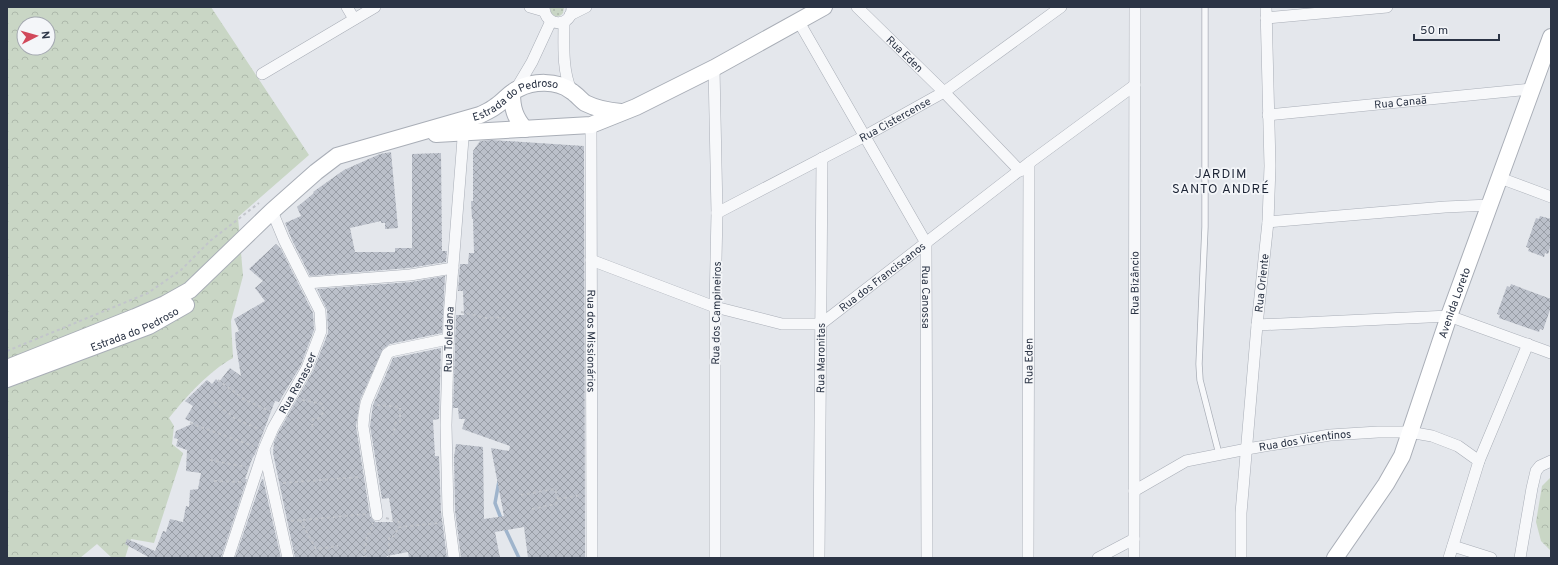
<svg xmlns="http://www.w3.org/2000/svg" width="1558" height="565" viewBox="0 0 1558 565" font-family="Overpass,sans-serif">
<defs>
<pattern id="grass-dots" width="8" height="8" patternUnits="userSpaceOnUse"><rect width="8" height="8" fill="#c9d6c5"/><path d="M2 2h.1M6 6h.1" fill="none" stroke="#adb8ab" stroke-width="1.8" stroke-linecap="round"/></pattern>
<pattern id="forest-crowns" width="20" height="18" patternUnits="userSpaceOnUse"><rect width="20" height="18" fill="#c9d6c5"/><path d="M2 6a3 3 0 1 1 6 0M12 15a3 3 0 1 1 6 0" fill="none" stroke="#adb8ab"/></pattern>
<pattern id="building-cross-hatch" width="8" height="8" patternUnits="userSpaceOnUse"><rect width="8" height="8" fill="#bbc0ca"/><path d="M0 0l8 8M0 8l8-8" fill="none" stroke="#989da6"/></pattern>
</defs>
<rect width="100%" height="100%" fill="#e4e7ec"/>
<path fill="url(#grass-dots)" d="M550,7H564L563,13C560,17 555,18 551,13Z"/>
<g fill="url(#forest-crowns)" fill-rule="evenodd">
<path d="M7,7H211L309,155L238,217L243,276L231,321L233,358C209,371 186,397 169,418L174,426L172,444L183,453L154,543L131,539L125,558H112L97,544L80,558H7ZM24,24H48V48H24Z"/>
<path d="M1551,477V551L1541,541L1536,522L1542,486Z"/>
</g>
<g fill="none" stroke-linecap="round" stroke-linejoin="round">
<g stroke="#9fb4cc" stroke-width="3.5">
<path d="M499,481L495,503L502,521"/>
<path d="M504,526L519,558"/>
</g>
</g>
<g fill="url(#building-cross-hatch)">
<path d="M491,140L584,146L585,558H528L524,527L495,532L500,558H461L455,510L454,457L456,444L483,447L484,519L504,516L491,448L509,451L510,446L462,429L465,419H459L458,408H453L456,315H464L463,291H458L460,264H468L469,253H474L473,219H472L471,201H473V151L480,141Z"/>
<path d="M391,152L398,228L385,229V223H381V221L350,228L355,252H395V248H412V154L441,153L442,251H447L446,262L409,268L310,276L292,240L285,223L301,216L297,207L314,193L313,192L344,170L380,154Z"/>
<path d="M1540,216L1551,219V245L1548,254L1545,253L1544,257L1528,251L1529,248L1526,247L1536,218L1539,219Z"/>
<path d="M276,244L281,249L313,313L314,330L301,365L279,402L275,401L255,454L252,459L245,479H247L221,558H150L125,544L127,539L155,551L163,531L166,532L170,519L183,522L186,506L189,507L190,490L198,489L201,473L186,471L187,450L176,446L178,439L174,438L176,431L194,423L185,419L193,406L185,401L207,380L212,384L216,379L219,382L230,368L241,376L236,346L235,333L239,331L234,319L265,301L255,288L263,281L249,269Z"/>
<path d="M445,276L442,333L390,344L383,349L360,400L356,426L370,516L375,522H393L389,498L382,499L370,426L373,405L393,358L441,348L439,419L433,420L435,456H439L441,512L447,558H409L408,552L387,556L386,558H367V556L352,558H295L273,453L274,442L279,431L313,371L328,333L327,310L317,289L411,282Z"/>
<path d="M1511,284L1551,299V307L1543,330L1540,329L1539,332L1499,318L1500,315L1497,314L1507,286L1510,287Z"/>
<path d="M262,479H263L281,558H235Z"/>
</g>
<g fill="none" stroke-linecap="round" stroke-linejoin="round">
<g stroke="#a9aeb7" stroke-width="7">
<path id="lane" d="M1205,7V227L1199,364L1200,380L1219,454"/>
</g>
<g stroke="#a9aeb7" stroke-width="12">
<g id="street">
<path d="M347,7L354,19"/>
<path d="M530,7L544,11"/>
<path d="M544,7C545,29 573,27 572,7"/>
<path id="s1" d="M857,7L944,92L1020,171"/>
<path d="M570,15L586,7"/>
<path d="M1266,18L1387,7"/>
<path d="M564,22C564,45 562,69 571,90"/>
<path id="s2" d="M799,22L926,243L927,558"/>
<path d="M714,68L717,213L715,307V558"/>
<path d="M262,74L375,7"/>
<path d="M516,89L532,62L551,21"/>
<path id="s3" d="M1268,115L1532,89"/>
<path id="s4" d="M591,125L592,558"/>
<path d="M1500,178L1551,197"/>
<path id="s5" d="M717,213L865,136L944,92L1061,7"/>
<path d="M1268,222L1445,207L1490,205"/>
<path id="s6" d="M591,260L715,307L782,324H821L1029,163L1135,85"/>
<path d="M307,283L410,275L453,268"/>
<path d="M1257,325L1449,316L1551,353"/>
<path d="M264,450L288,558"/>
<path id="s7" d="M1134,491L1186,461L1247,449L1330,435L1378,432H1409L1432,436L1458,446L1479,461"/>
<path d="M377,515L363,426L364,414L366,403L387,354L391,351L448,339"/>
<path d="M1453,546L1491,558"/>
<path id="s8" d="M228,558L264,449L273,428L307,368L321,331L320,311L284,240L272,211"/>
<path id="s9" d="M454,558L448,511L446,425L449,317L464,126"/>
<path id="s10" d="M819,558L822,158"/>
<path id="s11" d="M1028,558L1029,163"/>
<path d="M1098,558L1134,539"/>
<path id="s12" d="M1134,558L1135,7"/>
<path id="s13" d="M1241,558V513L1257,325L1268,222L1270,166L1266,7"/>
<path d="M1449,558L1479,461L1528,344"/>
<path d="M1520,558L1532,488L1536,471L1540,466L1551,461"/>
</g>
</g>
<g stroke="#a9aeb7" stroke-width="18">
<g id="secondary">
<path d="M512,93C512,108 515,118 525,129"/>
<path d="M436,134L591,125L636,107L714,68L824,7"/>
<path id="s14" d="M7,368L135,317L165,304L190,290L272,211L316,172L337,156L480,115C486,112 491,110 496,106C504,101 510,92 518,89C533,81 557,80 571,91C576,94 580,99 585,103C597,109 608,111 621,112"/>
<path id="s15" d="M7,379L149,326L186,305"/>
<path id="s16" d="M1335,558L1386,484L1402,456L1449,316L1551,37"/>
</g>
</g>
<g stroke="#c2c5cb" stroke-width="2" stroke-dasharray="3 3" stroke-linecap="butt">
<path d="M461,312L486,318L502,317L506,319"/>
<path d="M7,351L148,293L181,270L210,241L259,203"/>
<path d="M218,380L245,400L270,411"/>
<path d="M302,400L323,404V413L318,419H313L312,428"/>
<path d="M214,402L236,419L261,430"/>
<path d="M377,405L400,407V422H396L393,435"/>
<path d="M190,423L253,446"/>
<path d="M210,460L246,467"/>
<path d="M214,481L241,482"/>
<path d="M283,483L360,477"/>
<path d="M521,495L555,489L558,499L556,504L532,509"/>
<path d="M558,499L581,495"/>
<path d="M386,518L399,522V527L440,523"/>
<path d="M300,520L316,549L338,546"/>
<path d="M291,521L367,514"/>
<path d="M366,558L365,550L367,535L370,533L373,523"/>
<path d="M389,558V537L394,536L399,527"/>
<path d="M434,558L443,557"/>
</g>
<use href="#lane" stroke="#f7f8fa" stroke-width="5.5"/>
<use href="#street" stroke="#f7f8fa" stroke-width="11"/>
<use href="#secondary" stroke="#fff" stroke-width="16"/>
</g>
<g text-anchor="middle" stroke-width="3.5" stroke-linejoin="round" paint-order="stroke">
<g font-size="11" fill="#2b3445" stroke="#f4f6f9">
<text dy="4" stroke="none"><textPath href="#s1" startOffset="67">Rua Eden</textPath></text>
<text dy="4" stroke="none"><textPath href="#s3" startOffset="133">Rua Canaã</textPath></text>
<text dy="4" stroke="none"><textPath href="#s14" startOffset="587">Estrada do Pedroso</textPath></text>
<text dy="4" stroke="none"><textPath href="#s5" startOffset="201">Rua Cistercense</textPath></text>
<text dy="4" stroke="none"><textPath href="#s6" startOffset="318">Rua dos Franciscanos</textPath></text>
<text dy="4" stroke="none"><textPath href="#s12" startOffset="275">Rua Bizâncio</textPath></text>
<text dy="4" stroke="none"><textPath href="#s13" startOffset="276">Rua Oriente</textPath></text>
<text dy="4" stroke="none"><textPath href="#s2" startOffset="309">Rua Canossa</textPath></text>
<text dy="4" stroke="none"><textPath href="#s16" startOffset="284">Avenida Loreto</textPath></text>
<text transform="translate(716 313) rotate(-89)" y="4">Rua dos Campineiros</text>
<text dy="4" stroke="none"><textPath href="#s15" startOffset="137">Estrada do Pedroso</textPath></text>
<text dy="4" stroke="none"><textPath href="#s9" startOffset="219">Rua Toledana</textPath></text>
<text dy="4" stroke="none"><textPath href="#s4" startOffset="216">Rua dos Missionários</textPath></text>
<text dy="4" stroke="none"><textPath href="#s10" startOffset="200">Rua Maronitas</textPath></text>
<text dy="4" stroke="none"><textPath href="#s11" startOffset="197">Rua Eden</textPath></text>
<text dy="4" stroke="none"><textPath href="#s8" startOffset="189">Rua Renascer</textPath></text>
<text dy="4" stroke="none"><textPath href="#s7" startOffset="181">Rua dos Vicentinos</textPath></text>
</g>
<g font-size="13" letter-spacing="1" fill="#1d2536" stroke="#f4f6f9">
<text x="1221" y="178">JARDIM<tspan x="1221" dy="15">SANTO ANDRÉ</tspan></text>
</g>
</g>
<rect width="1558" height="565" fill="none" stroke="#2b3445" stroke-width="16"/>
<g transform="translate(36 36) rotate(84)"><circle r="19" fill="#f4f6f9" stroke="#a4a8b1"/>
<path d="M0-3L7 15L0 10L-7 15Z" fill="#d1495b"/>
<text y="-6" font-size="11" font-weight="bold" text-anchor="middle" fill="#2b3445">N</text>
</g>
<path d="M1414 34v6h85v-6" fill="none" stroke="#2b3445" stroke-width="2"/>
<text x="1420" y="34" font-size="12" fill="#2b3445" stroke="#f4f6f9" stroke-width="3" paint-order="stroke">50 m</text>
</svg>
